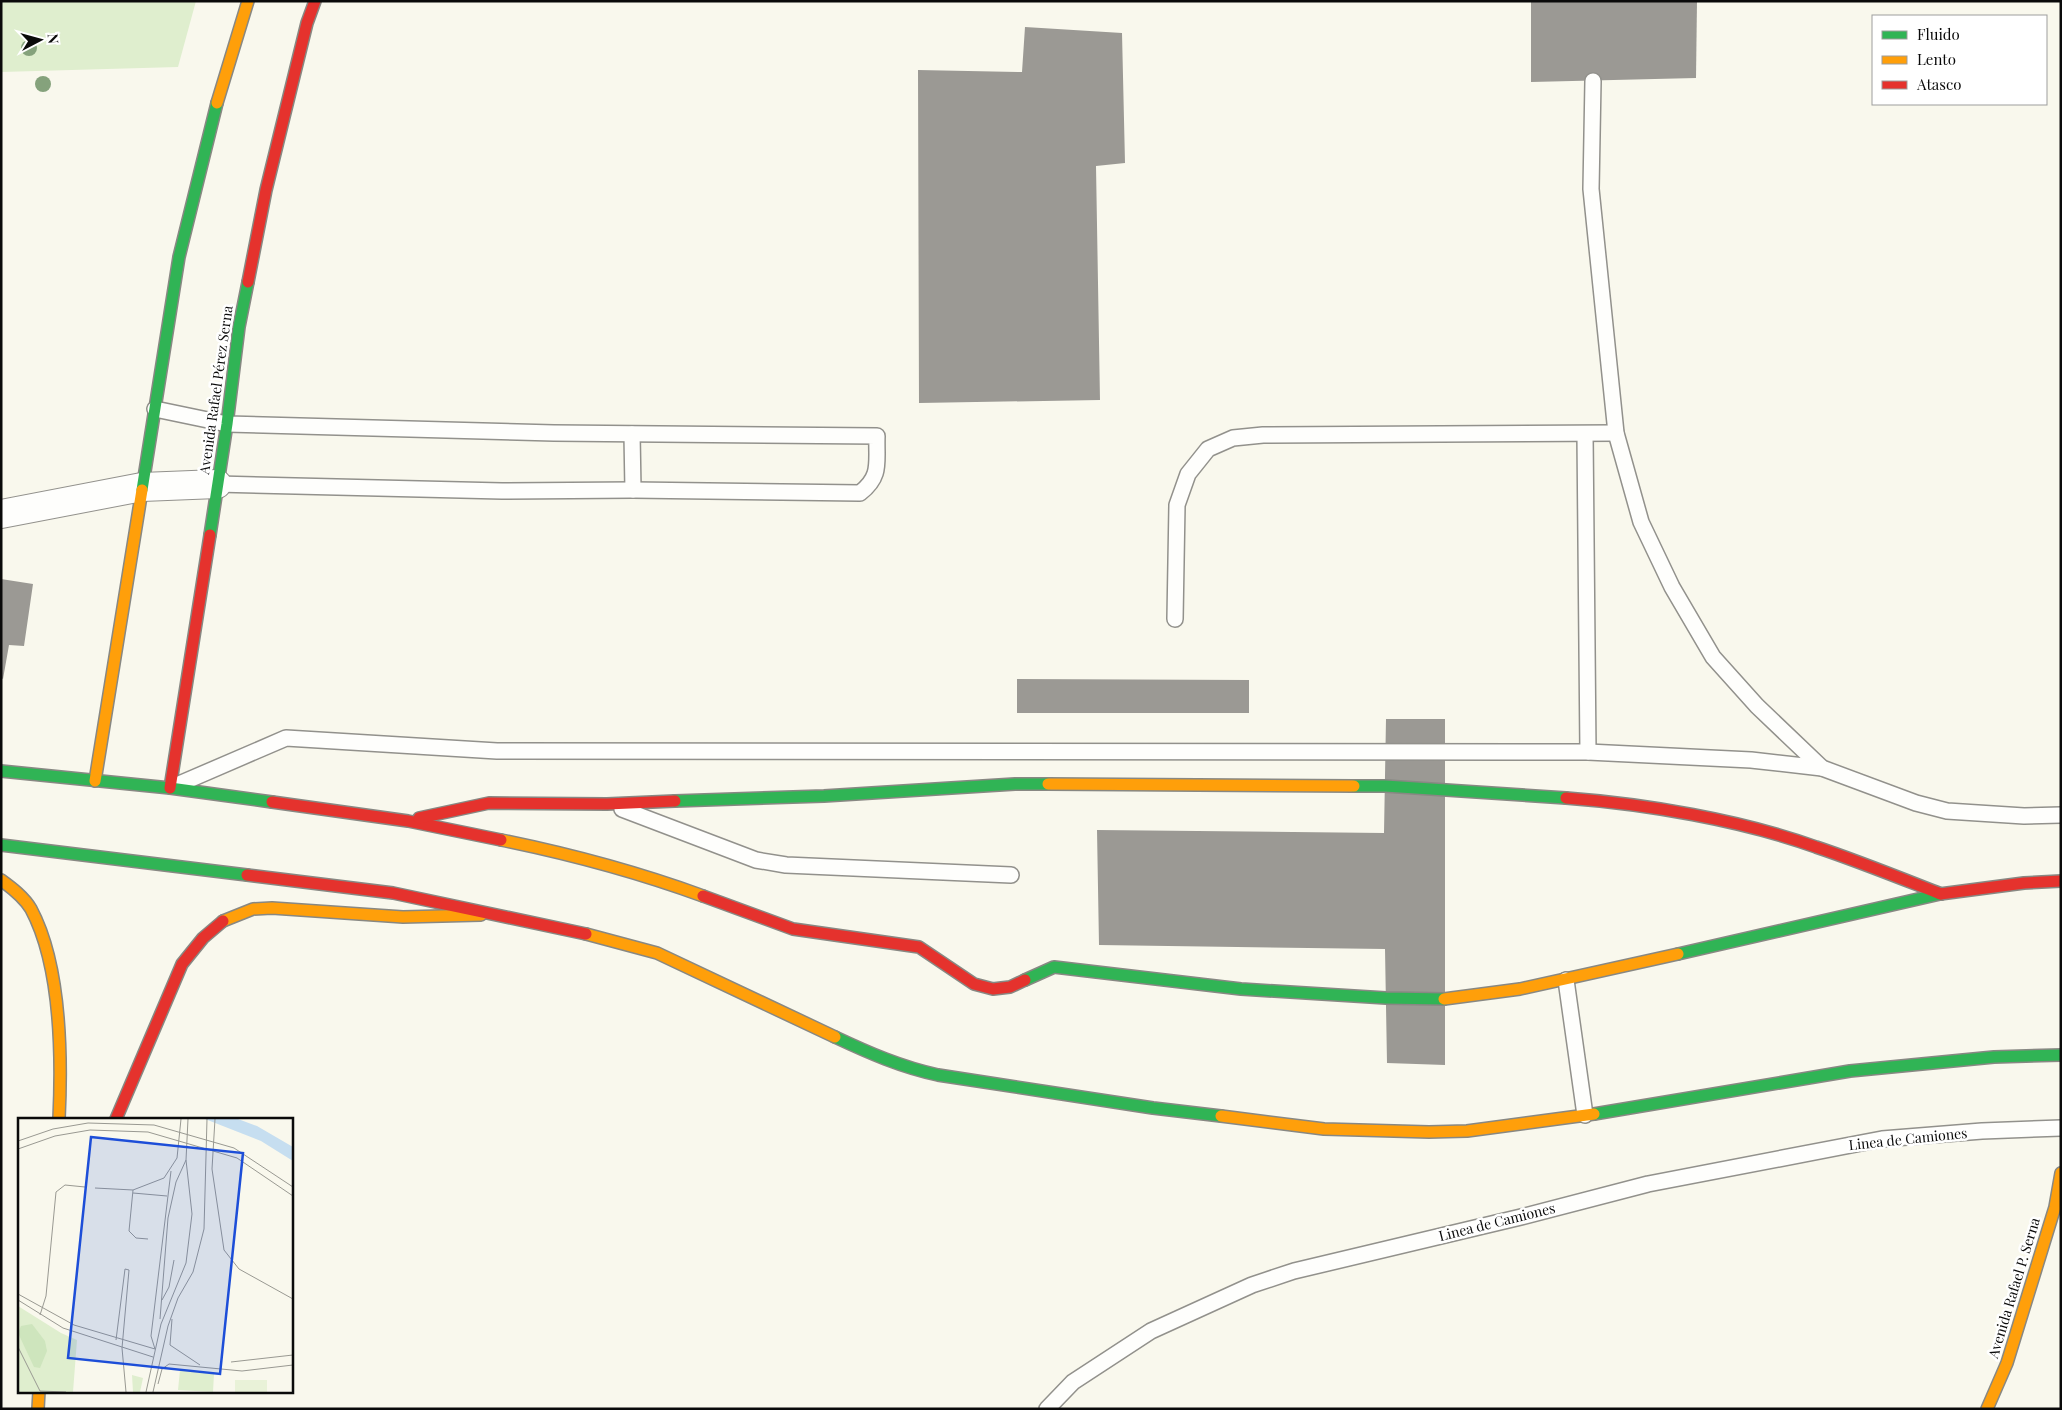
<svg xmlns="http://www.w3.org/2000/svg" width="2062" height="1410" viewBox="0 0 2062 1410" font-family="'Playfair Display',serif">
<rect width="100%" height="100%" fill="#f9f8ed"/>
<path fill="#dfeece" d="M1,1H196L178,67L1,72Z"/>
<g fill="#9b9994">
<path d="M1531,1H1697L1696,78L1531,82Z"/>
<path d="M1025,27L1122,33L1125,163L1096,166L1100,400L919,403L918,70L1022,72Z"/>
<path d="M1,579L33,584L24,646L9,645L3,679L1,678Z"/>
<path d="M1017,679L1249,680V713H1017Z"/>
<path d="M1386,719H1445V1065L1387,1063L1385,949L1099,945L1097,830L1384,833Z"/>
</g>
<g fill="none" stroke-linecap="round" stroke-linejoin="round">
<g stroke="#92918c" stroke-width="18">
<g id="lane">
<path d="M1593,81L1591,189L1616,433L1641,522L1672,587L1713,657L1757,706L1822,768L1916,803L1947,811L2024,816L2061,815"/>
<path d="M155,409L227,424L554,433L877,436C876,462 882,476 860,493L633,490L502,491L217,484"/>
<path d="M632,434L633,490"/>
<path d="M1585,434L1588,752"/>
<path d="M1175,619L1177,505L1188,474L1208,449L1233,438L1263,435L1616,433"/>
<path d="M177,785L286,738L497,751L1588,752L1751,760L1822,768"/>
<path d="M622,809L756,860L786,865L1011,875"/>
<path d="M1566,980L1585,1115"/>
<path d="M1047,1409L1073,1382L1151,1331L1252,1285L1294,1271L1521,1217L1648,1184L1882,1139L1982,1131L2061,1128"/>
</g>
</g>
<g stroke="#92918c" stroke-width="30">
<path id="street" d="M1,514L142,487L217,484"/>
</g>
<g stroke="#888883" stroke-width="14">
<g id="fast">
<path d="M142,490L179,257L217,103"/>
<path d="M210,535L227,424L239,327L248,282"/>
<path d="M1,771L170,788L272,802"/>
<path d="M1354,786H1385L1566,798"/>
<path d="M675,801L824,796L1015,784H1048"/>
<path d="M1,845L247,875"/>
<path d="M1678,954L1940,894"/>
<path d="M1025,980L1054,967L1241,989L1386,998L1444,999"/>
<path d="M835,1037C869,1053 901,1067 938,1075L1153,1108L1221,1116"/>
<path d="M1594,1114L1850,1071L1994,1057L2061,1055"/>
</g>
</g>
<g stroke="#888883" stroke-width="14">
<g id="slow">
<path d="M217,103L248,1"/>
<path d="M95,781L142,490"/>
<path d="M1048,784L1354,786"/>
<path d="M501,840C570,854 637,872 703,896"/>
<path d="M1,880C12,888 24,897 31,909C61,965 62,1056 59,1119"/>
<path d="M223,921L253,909L272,908L403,917L481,915"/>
<path d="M586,934L657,953L835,1037"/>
<path d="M1444,999L1520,989L1678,954"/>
<path d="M1221,1116L1324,1129L1429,1132L1467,1131L1594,1114"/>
<path d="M38,1409L39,1391"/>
<path d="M1987,1409L2007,1363L2055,1207L2061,1173"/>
</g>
</g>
<g stroke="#888883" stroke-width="14">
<g id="jam">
<path d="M248,282L266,190L307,23L315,1"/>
<path d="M170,788L210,535"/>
<path d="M1566,798C1646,804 1741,820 1816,847C1858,861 1900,878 1941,894"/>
<path d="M272,802L408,821L501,840"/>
<path d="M419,818L489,803L607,804L675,801"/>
<path d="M247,875L393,893L586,934"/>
<path d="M1940,894L2024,883L2061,881"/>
<path d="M703,896L793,929L919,947L974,984L993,989L1010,987L1025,980"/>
<path d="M116,1119L182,964L203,938L223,921"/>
</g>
</g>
<use href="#lane" stroke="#fefefc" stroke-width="15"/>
<use href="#street" stroke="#fefefc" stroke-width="28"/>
<use href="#fast" stroke="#30b455" stroke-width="11"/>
<use href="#slow" stroke="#ff9f0a" stroke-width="11"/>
<use href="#jam" stroke="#e5322d" stroke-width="11"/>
</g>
<g fill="#85a27c">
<circle cx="29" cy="48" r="8"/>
<circle cx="43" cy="84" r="8"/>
</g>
<g text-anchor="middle" stroke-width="5" stroke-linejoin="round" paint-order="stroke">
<g font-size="14" fill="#0a0a0a" stroke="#fff">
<text transform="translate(216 390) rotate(-82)" y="5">Avenida Rafael Pérez Serna</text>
<text transform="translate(1908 1139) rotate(-6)" y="5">Linea de Camiones</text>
<text transform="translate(1497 1222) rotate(-14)" y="5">Linea de Camiones</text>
<text transform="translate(2014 1288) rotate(-73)" y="5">Avenida Rafael P. Serna</text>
</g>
</g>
<g transform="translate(18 1118)">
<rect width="275" height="275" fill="#f9f8ed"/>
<path d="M0,188L43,215L59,222L55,274H0ZM162,252L196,256L195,274L160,272ZM114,257L125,260L122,274H115Z" fill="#dfeece"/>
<path d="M14,206L27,223L29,233L22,250L16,249L0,215L3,208Z" fill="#cee5bd"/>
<path d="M217,262H249V274H217Z" fill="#e9f2d8"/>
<path d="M187,1H220L239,8L275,29V43L243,23Z" fill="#c6def0"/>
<path fill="none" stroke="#999992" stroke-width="1" d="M197,1L194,51L206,132L221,151L275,181M0,23L35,11L70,5L136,7L216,30L275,69M0,31L37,18L72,12L130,14L219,40L275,78M77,70L115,72L146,60L159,40L163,1M115,72L111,113L118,120L130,121M115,75L149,78M0,176L56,207L137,231M0,182L45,210L135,239M144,182L151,169L156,142M22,197L28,178L38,74L47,67L67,69M142,201L150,100L158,64L168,42M154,201L152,227L182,247M98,222L107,151L111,152L104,230L108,274M0,229L22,273M137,231L133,218L153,53M213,244L275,237M140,266L144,251L151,246L224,253L275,247M22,273L48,274M128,274L143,206L168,145L174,96L168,42L170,1M135,274L150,208L160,180L175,154L186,111L189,1"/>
<path fill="#1d4ed8" fill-opacity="0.15" stroke="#1d4ed8" stroke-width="2.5" d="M73,19L225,35L202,256L50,240Z"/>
<rect width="275" height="275" fill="none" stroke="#0a0a0a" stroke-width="2.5"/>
</g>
<rect width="2062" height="1410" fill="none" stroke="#0a0a0a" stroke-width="5"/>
<rect x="1872" y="15" width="175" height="90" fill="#ffffff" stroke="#9d9d9d"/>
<rect x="1882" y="31" width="25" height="8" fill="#30b455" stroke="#9d9d9d"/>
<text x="1917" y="40" font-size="15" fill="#0a0a0a">Fluido</text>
<rect x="1882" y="56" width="25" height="8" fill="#ff9f0a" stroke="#9d9d9d"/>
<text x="1917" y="65" font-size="15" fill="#0a0a0a">Lento</text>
<rect x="1882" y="81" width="25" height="8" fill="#e5322d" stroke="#9d9d9d"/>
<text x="1917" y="90" font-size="15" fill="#0a0a0a">Atasco</text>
<g transform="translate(40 40) rotate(84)" stroke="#ffffff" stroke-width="4" paint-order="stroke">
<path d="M0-4L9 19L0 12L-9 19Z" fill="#0a0a0a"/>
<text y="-8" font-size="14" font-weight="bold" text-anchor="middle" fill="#0a0a0a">N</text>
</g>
</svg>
